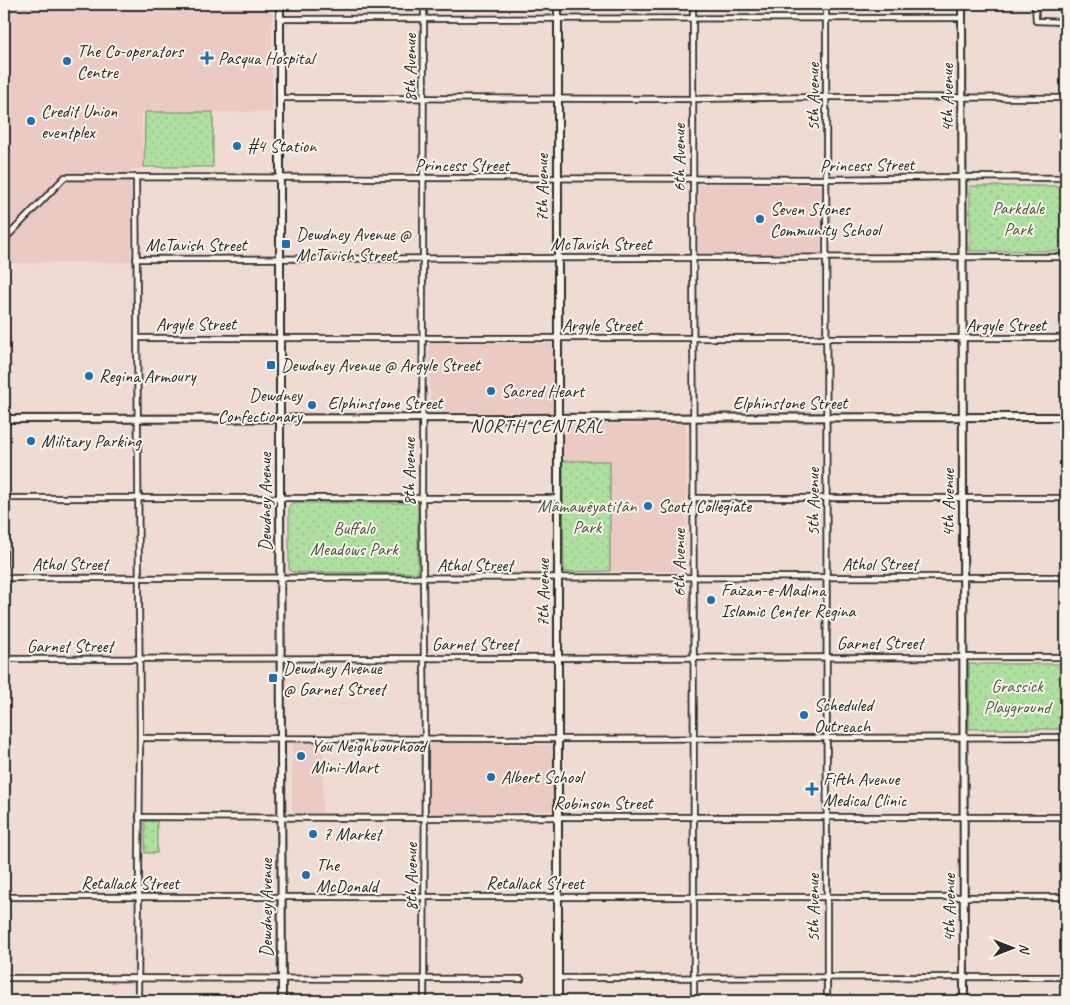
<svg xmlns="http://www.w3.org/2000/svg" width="1070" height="1005" viewBox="0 0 1070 1005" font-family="Caveat,sans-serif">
<defs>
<pattern id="grass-dots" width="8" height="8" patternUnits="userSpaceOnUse" patternTransform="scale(1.25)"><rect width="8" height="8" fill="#aedf9f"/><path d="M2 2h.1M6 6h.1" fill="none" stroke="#96c089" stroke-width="1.8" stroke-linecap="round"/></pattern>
</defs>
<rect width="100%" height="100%" fill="#f0dbd2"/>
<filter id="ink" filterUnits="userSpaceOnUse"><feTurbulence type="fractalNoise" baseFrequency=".02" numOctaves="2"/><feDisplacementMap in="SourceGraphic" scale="10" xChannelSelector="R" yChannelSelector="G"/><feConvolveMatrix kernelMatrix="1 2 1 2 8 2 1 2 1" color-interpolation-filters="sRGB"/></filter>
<g filter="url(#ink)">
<g fill="#ebcac3">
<path d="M4,4H272V112H142L143,169H131V262L9,263L10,409H4Z"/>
<path d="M699,184L821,185V254L698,253Z"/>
<path d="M429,343H552L553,412H430Z"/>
<path d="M563,424H686V571H610V461H563Z"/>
<path d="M292,743H323V813H295L292,810Z"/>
<path d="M432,743L552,745L554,807L552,811L433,814L429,810V747Z"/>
</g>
<g fill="url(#grass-dots)" stroke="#6c8565">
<path d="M145,112H213V167H144Z"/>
<rect x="970" y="186" width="96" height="65"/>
<path d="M563,461H610V571L564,572Z"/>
<path d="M292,503H417L418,505V572L416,573L292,572L289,569V506Z"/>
<rect x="969" y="664" width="97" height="65"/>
<rect x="145" y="821" width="12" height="32"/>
</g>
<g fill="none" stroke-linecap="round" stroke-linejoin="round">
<g stroke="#2b2b2b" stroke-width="8">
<g id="street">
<path d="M424,4L422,498L425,739L424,1001"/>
<path d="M693,4L694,1001"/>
<path d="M826,4L827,1001"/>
<path d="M1035,4L1036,21L1066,22"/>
<path d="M280,19L962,18"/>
<path d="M280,98L693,99L826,97L1066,98"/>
<path d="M136,177L140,738L138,1001"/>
<path d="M4,240L65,177L826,179L962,177L1066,178"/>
<path d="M136,259L1066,257"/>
<path d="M137,338H1066"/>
<path d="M4,498H558"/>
<path d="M693,498H1066"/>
<path d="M5,578L1066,577"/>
<path d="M5,659L1066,657"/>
<path d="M4,689V260"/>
<path d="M140,738L558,739L1066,737"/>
<path d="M139,817L424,818L558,817H1066"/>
<path d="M4,897C358,897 712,897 1066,897"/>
<path d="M4,978L521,979"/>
<path d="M558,978L1066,977"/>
</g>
</g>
<g stroke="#2b2b2b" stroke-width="10">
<g id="secondary">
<path d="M280,4V498L282,1001"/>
<path d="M558,4V1001"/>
<path d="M962,4L964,1001"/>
<path d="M4,419L1066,417"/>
</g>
</g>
<use href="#street" stroke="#f7f3e8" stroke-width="4.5"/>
<use href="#secondary" stroke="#f7f3e8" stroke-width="6"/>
</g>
</g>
<g fill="#1f6fb2" stroke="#f7f3e8" stroke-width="2">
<path d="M204.5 50.5h5v5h5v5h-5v5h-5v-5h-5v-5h5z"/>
<circle cx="67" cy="61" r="5"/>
<circle cx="31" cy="121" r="5"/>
<circle cx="237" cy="146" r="5"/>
<circle cx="760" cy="219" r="5"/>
<rect x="281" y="239" width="10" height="10" rx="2.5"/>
<rect x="266" y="360" width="10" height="10" rx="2.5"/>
<circle cx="89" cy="376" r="5"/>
<circle cx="491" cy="391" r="5"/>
<circle cx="312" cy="405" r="5"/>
<circle cx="31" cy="441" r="5"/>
<circle cx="648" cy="506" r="5"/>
<circle cx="711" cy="600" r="5"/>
<rect x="268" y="673" width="10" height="10" rx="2.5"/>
<circle cx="804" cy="715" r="5"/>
<circle cx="301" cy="756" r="5"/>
<circle cx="491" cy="777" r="5"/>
<path d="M809.5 781.5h5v5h5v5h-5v5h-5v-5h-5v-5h5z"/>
<circle cx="313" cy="834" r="5"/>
<circle cx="306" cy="875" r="5"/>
</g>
<g text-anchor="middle" stroke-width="4" stroke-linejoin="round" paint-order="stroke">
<g font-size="18" fill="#2b2b2b" stroke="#f7f3e8" text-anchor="start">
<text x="77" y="57">The Co-operators<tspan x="77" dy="21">Centre</tspan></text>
<text x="218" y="64">Pasqua Hospital</text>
<text x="41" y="117">Credit Union<tspan x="41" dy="21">eventplex</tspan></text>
<text x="247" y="152">#4 Station</text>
<text x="770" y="215">Seven Stones<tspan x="770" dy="21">Community School</tspan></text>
<text x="296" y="240">Dewdney Avenue @<tspan x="296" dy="21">McTavish Street</tspan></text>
<text x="281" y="371">Dewdney Avenue @ Argyle Street</text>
<text x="99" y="382">Regina Armoury</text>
<text x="501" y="397">Sacred Heart</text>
<text x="302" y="401" text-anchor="end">Dewdney<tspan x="302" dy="21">Confectionary</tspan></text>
<text x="41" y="447">Military Parking</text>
<text x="658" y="512">Scott Collegiate</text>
<text x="721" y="596">Faizan-e-Madina<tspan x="721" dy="21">Islamic Center Regina</tspan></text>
<text x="283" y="674">Dewdney Avenue<tspan x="283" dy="21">@ Garnet Street</tspan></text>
<text x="814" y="711">Scheduled<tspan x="814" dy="21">Outreach</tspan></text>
<text x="311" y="752">You Neighbourhood<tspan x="311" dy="21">Mini-Mart</tspan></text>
<text x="501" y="783">Albert School</text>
<text x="823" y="785">Fifth Avenue<tspan x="823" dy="21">Medical Clinic</tspan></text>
<text x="323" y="840">7 Market</text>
<text x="316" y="871">The<tspan x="316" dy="21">McDonald</tspan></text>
</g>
<g font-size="18" fill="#2b2b2b" stroke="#f7f3e8">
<text transform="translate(410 68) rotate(-90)" y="6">8th Avenue</text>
<text transform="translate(813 97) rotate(-90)" y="6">5th Avenue</text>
<text transform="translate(947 98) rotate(-90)" y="6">4th Avenue</text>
<text transform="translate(679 158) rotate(-90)" y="6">6th Avenue</text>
<text x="462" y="171">Princess Street</text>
<text transform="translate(867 165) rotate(-1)" y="6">Princess Street</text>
<text transform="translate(542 188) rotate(-90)" y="6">7th Avenue</text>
<text x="601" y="250">McTavish Street</text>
<text x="196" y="251">McTavish Street</text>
<text x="196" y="330">Argyle Street</text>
<text x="602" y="331">Argyle Street</text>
<text x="1006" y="331">Argyle Street</text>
<text x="385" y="409">Elphinstone Street</text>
<text x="790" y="409">Elphinstone Street</text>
<text transform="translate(409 472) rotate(-90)" y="6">8th Avenue</text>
<text transform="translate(265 502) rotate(-90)" y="6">Dewdney Avenue</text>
<text transform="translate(813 502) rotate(-90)" y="6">5th Avenue</text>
<text transform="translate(948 503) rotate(-90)" y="6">4th Avenue</text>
<text transform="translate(679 563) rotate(-90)" y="6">6th Avenue</text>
<text x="70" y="570">Athol Street</text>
<text x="880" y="570">Athol Street</text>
<text x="475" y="571">Athol Street</text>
<text transform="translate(543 593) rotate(-90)" y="6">7th Avenue</text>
<text x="880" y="649">Garnet Street</text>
<text x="475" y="650">Garnet Street</text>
<text x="70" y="652">Garnet Street</text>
<text x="603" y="809">Robinson Street</text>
<text transform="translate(411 877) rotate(-90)" y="6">8th Avenue</text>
<text x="130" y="889">Retallack Street</text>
<text x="535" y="889">Retallack Street</text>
<text transform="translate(266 908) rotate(-90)" y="6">Dewdney Avenue</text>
<text transform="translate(813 908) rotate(-90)" y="6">5th Avenue</text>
<text transform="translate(949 908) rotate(-90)" y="6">4th Avenue</text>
</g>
<g font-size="18" fill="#4c5848" stroke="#f7f3e8">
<text x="1018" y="214">Parkdale<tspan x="1018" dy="21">Park</tspan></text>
<text x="587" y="512">Mâmawêyatitân<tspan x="587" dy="21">Park</tspan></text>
<text x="354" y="534">Buffalo<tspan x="354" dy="21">Meadows Park</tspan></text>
<text x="1017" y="692">Grassick<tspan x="1017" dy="21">Playground</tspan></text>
</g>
<g font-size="19" letter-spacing="1" fill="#2b2b2b" stroke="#f7f3e8">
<text x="537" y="432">NORTH CENTRAL</text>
</g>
</g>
<rect width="1070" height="1005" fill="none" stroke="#f7f3e8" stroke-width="20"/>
<rect x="10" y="10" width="1050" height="985" fill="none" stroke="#2b2b2b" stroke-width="2" filter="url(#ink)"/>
<g transform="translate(1012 948) rotate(90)" stroke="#f7f3e8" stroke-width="4" paint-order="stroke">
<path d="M0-4L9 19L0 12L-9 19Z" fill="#2b2b2b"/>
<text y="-8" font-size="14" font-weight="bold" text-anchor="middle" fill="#2b2b2b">N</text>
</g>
</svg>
